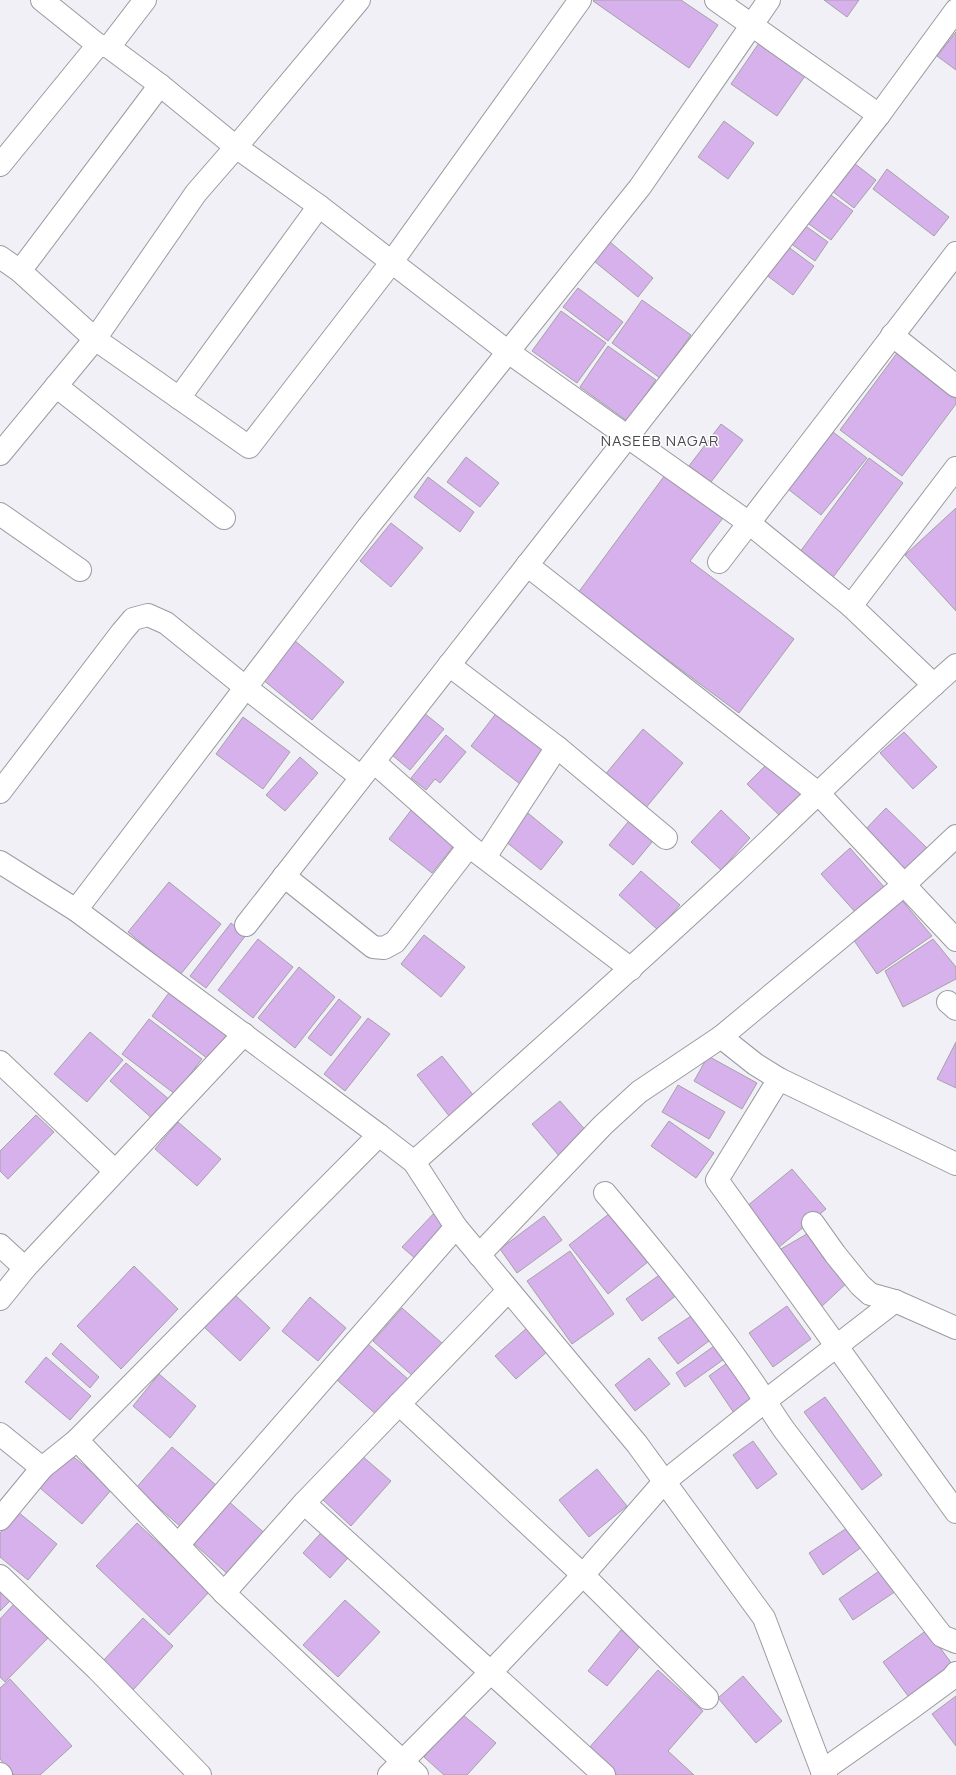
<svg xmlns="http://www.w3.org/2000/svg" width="956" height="1775" viewBox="0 0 956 1775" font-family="Manrope,sans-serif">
<rect width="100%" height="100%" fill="#f1f0f7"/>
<g fill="#d6b1eb" stroke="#a5a2a7">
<path d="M594,0H681L718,25L689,68L593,1Z"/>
<path d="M824,0H859L847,17Z"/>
<path d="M956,32V70L937,56Z"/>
<path d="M759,43L805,76L777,116L731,84Z"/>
<path d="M724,121L754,143L728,179L698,157Z"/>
<path d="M850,160L876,180L854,208L828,188Z"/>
<path d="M887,169L949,217L934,236L873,189Z"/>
<path d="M824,190L853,211L831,240L802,219Z"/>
<path d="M800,222L828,242L815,261L786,240Z"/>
<path d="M610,242L653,278L638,297L594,261Z"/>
<path d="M783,243L814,266L793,295L761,271Z"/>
<path d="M578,288L623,322L608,341L563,307Z"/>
<path d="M642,300L691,335L660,378L612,343Z"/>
<path d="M561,311L606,343L577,383L532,351Z"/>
<path d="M608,346L656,380L627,421L580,387Z"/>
<path d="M900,349L956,391V404L902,476L840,430Z"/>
<path d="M721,424L743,440L711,482L689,466Z"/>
<path d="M833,432L867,458L821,515L788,489Z"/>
<path d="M466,457L499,483L480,507L447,482Z"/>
<path d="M869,458L903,483L831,580L797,556Z"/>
<path d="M665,475L723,518L690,561L794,639L739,713L578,593Z"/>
<path d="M428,477L474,512L460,532L414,497Z"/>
<path d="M956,508V611L905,555Z"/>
<path d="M391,523L423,548L391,587L360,561Z"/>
<path d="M294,640L344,682L312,720L262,679Z"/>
<path d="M501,707L550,745L520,784L471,746Z"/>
<path d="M419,709L444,729L410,770L386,750Z"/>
<path d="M243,717L290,752L263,789L216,754Z"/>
<path d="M643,729L683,763L644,810L604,776Z"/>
<path d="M904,732L937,767L913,789L880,753Z"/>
<path d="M446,735L466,752L440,783L435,779L426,790L411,778Z"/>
<path d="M300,757L318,773L285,811L266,795Z"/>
<path d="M773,758L805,790L780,816L747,784Z"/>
<path d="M886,808L928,849L904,873L863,832Z"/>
<path d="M412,809L456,843L432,873L389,839Z"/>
<path d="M523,809L563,842L541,870L500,837Z"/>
<path d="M721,810L750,838L721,870L691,842Z"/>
<path d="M633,816L657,836L633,865L609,845Z"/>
<path d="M850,848L885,888L856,913L821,874Z"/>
<path d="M641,871L680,905L658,930L619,895Z"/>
<path d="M169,882L221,924L180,975L128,932Z"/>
<path d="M899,897L932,936L877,974L851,936Z"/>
<path d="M231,923L246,935L206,988L190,976Z"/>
<path d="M424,935L465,967L441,997L401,964Z"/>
<path d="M258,939L293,967L253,1018L218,990Z"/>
<path d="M933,939L956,967V979L903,1007L885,971Z"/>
<path d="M299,967L335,997L295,1048L258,1018Z"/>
<path d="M171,990L232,1035L212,1062L152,1016Z"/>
<path d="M339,999L361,1017L331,1056L308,1038Z"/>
<path d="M368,1018L390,1034L345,1091L324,1074Z"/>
<path d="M149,1019L202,1059L175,1094L122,1054Z"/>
<path d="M90,1032L123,1060L87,1102L54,1074Z"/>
<path d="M956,1042V1088L937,1079Z"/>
<path d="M442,1056L478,1101L453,1121L417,1075Z"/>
<path d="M708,1056L757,1083L742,1109L694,1081Z"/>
<path d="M126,1063L171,1101L155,1121L110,1081Z"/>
<path d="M678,1085L725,1112L709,1139L662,1112Z"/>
<path d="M560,1101L588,1133L560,1157L532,1124Z"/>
<path d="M36,1115L54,1132L8,1179L0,1171V1151Z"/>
<path d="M669,1121L714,1153L696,1178L651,1146Z"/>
<path d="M178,1122L221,1159L197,1186L155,1149Z"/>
<path d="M792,1169L826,1209L779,1247L746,1207Z"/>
<path d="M437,1210L452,1223L417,1260L402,1247Z"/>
<path d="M614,1210L654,1257L608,1294L569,1245Z"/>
<path d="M544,1216L562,1240L517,1273L500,1249Z"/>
<path d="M812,1231L850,1280L820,1308L774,1253Z"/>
<path d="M570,1251L614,1314L572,1344L527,1281Z"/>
<path d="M134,1266L178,1309L121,1369L77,1326Z"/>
<path d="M665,1271L681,1292L642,1321L626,1299Z"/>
<path d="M233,1293L270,1328L240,1361L202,1325Z"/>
<path d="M310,1297L346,1328L318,1361L282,1331Z"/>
<path d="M787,1306L811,1339L773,1367L749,1333Z"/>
<path d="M402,1308L443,1344L414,1377L373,1341Z"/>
<path d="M694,1314L713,1338L678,1364L658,1338Z"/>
<path d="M528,1327L549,1350L516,1379L495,1356Z"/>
<path d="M61,1343L99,1377L90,1388L52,1354Z"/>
<path d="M368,1344L409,1380L378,1416L337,1380Z"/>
<path d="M717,1344L727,1357L685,1387L676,1373Z"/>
<path d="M46,1357L91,1396L70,1420L25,1382Z"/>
<path d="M649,1358L670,1384L635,1411L615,1385Z"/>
<path d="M730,1361L757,1400L736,1416L709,1376Z"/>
<path d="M159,1374L196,1406L170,1438L133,1406Z"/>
<path d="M825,1397L882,1475L862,1490L804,1412Z"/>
<path d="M753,1441L777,1474L757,1489L733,1455Z"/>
<path d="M172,1447L217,1486L181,1527L136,1488Z"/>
<path d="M69,1453L112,1489L82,1524L40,1488Z"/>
<path d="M361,1455L391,1481L351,1526L322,1499Z"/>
<path d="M597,1469L627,1506L589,1537L559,1500Z"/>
<path d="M227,1500L268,1536L232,1578L191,1541Z"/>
<path d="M18,1512L57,1544L28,1580L0,1557V1533Z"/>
<path d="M137,1523L210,1591L169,1635L96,1566Z"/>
<path d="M853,1524L866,1544L823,1575L809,1553Z"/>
<path d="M328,1525L355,1550L330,1578L303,1553Z"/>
<path d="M885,1567L899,1589L853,1620L839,1599Z"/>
<path d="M0,1591L10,1601L0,1611Z"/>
<path d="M345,1600L380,1632L338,1677L303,1645Z"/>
<path d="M14,1604L48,1638L5,1682L0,1677V1619Z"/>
<path d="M143,1618L173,1646L133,1690L102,1662Z"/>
<path d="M621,1630L641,1645L607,1686L588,1671Z"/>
<path d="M927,1630L955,1668L911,1700L883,1662Z"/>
<path d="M658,1670L703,1711L668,1751L694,1775H617L588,1749Z"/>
<path d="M743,1676L782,1721L756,1743L718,1698Z"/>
<path d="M10,1679L72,1746L40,1775H14L0,1759V1688Z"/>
<path d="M956,1696V1746L932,1714Z"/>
<path d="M462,1714L496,1743L467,1775H444L424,1757Z"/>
</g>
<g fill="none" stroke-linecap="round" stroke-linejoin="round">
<g stroke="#9b9aa0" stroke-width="24">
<g id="street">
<path d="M42,0L98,45L109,47L160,85L236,147L319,206L507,351L749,523L851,606L934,685"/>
<path d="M716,0L879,115"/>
<path d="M109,47L145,0"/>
<path d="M0,165L98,45"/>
<path d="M0,257L20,271L95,339L249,447L391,263L580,0"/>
<path d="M20,271L160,85"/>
<path d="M892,335L956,386"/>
<path d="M56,386L224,518"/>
<path d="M179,398L319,206"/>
<path d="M0,454L95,339L196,193L236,147L359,0"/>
<path d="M0,514L80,570"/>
<path d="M719,562L956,253"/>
<path d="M527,565L819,794L956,940"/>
<path d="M851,606L956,468"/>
<path d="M449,665L557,747L485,857"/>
<path d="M557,747L666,838"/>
<path d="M374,762L469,846L631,969"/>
<path d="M0,792L122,632L133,619L148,615L166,623L245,687L361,777"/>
<path d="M0,862L76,910L368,527L640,187L769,0"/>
<path d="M284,876L373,947L384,948L395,942L469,846"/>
<path d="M76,910L379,1135"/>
<path d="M246,925L879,115L956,10"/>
<path d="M948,1002L956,1009"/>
<path d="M721,1037L755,1064L779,1079"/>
<path d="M0,1062L115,1171"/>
<path d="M414,1162C520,1068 626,974 729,878C805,807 878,734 956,665"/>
<path d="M956,1164L779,1079L717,1180L956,1512"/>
<path d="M605,1193C656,1253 705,1313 750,1378C762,1395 772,1413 785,1431L942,1636L956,1642"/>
<path d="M813,1223L835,1254L860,1285L870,1294L895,1301L956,1328"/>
<path d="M0,1245L25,1268"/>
<path d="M479,1255L603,1125L639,1092L721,1037L905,884L956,836"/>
<path d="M0,1299L25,1268L244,1034"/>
<path d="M399,1404L583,1575L707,1698"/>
<path d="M0,1434L42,1468"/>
<path d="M77,1440L224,1593L417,1775"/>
<path d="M304,1503L604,1775"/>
<path d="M0,1519L42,1468L77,1440L379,1135L414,1162L456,1227L637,1444L764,1618L822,1771L826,1775"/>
<path d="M178,1545L456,1227"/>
<path d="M0,1576L97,1669L200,1775"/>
<path d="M224,1593L304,1503L508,1291"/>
<path d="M822,1771L910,1709L952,1678L956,1673"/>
<path d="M0,1774L1,1775"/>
<path d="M389,1775L491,1672L583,1575L664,1482L764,1402L895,1301"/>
</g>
</g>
<use href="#street" stroke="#fff" stroke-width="22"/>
</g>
<g text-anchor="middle" stroke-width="3" stroke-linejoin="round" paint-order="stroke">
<g font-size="15" letter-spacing="1" fill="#4a4a4f" stroke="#fefefe">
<text x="660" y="446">NASEEB NAGAR</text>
</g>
</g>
</svg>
